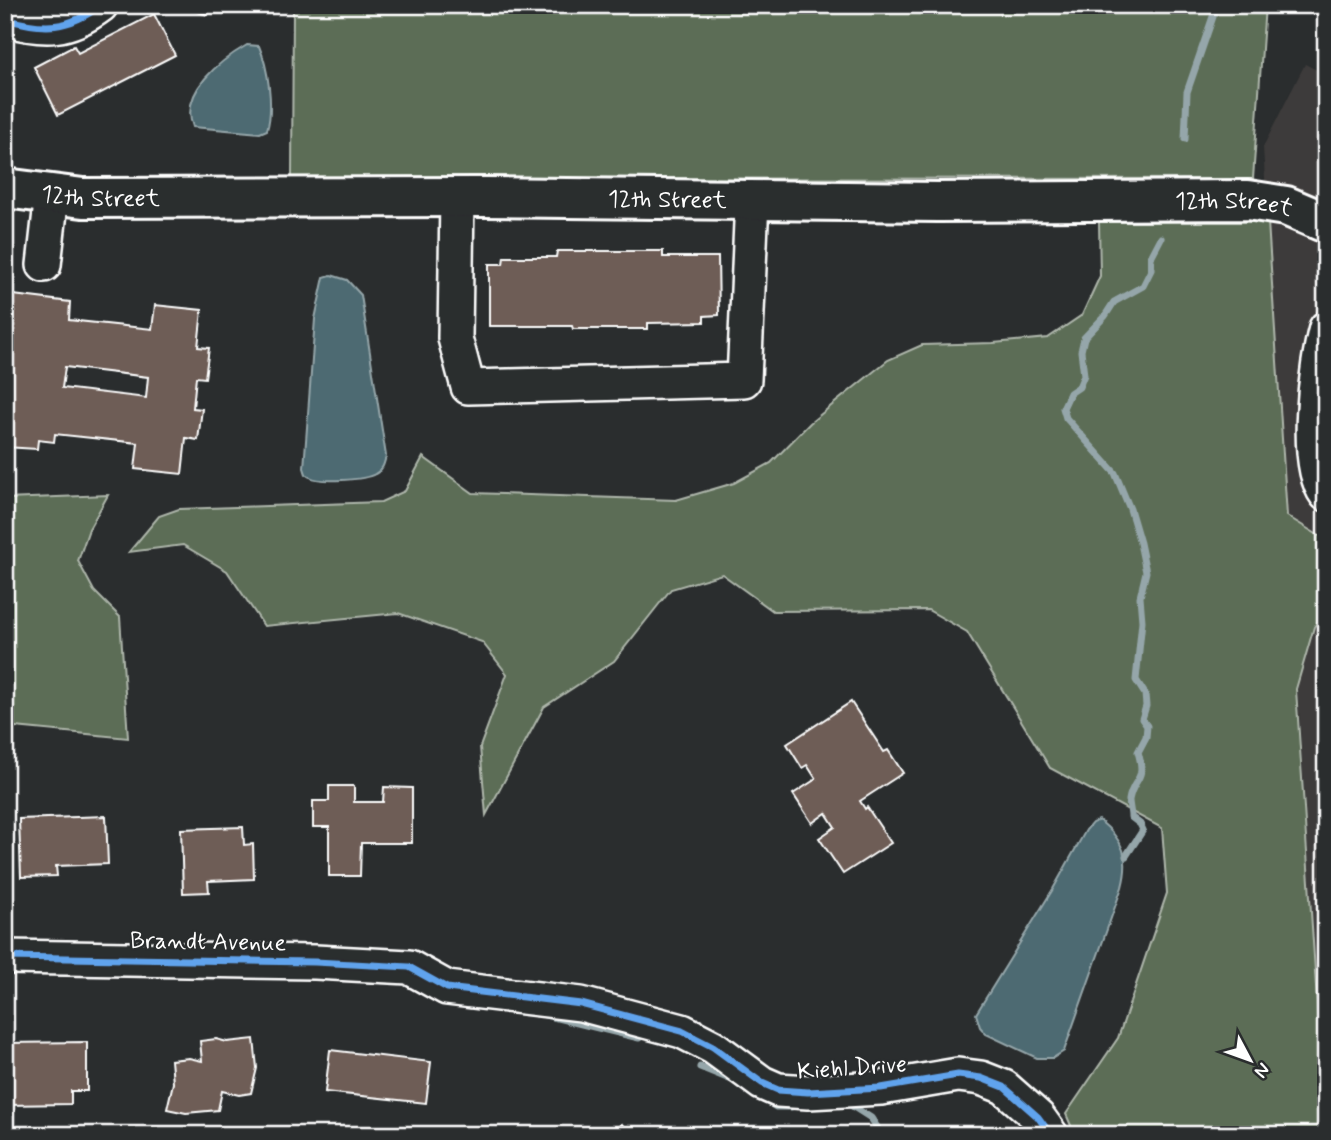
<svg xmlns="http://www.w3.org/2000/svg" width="1331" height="1140" font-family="Mynerve,sans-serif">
<rect width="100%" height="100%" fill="#2a2d2e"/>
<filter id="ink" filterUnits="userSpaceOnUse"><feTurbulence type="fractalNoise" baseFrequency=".0143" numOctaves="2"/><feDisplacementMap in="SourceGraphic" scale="14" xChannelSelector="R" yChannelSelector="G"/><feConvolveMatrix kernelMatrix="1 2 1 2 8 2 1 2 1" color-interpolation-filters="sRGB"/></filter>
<g filter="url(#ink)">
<polygon fill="#3e3b3a" points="1305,64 1326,75 1326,1106 1324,1105 1263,147"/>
<g fill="#5c6d57" stroke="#aeb6ab" stroke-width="2">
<polygon points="293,5 1265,5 1253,179 292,178"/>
<polygon points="1099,222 1268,222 1287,516 1326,540 1326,611 1314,627 1296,689 1324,1105 1326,1106 1326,1135 1075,1135 1066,1114 1118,1038 1167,893 1162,828 1050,768 967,632 928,610 773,611 722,574 671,589 614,661 544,707 486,815 480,747 507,674 482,642 398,613 264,626 227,571 183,545 129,552 159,516 179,509 381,502 405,491 423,457 473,493 676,500 734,483 771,463 810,423 888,360 922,345 993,343 1048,338 1082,315 1100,276"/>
<polygon points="108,495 89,529 78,561 94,591 120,617 128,738 5,726 5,499"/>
</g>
<g fill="#4e6b72" stroke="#95a6aa" stroke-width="2">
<path d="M247,45L259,46C268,67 274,107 267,130L260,133L193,127C179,92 221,60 247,45Z"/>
<path d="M331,275L347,280L361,295L386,456C384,464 383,470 375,474C365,480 320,483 310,477C305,475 306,473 304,468L315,319L324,277Z"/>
<path d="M1099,820C1124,840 1130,857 1122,887L1064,1051L1053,1058H1037L986,1034L980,1027L976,1014L1053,889L1086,830L1092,823Z"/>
</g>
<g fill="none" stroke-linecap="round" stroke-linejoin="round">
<g stroke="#95a6aa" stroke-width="7">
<polyline points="1185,139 1187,92 1217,5"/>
<path d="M1126,856L1143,830L1140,824L1131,817C1131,812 1129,805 1129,800C1133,777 1147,782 1138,752L1146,737L1147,726L1142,719L1146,706L1145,694L1136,680L1142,621L1140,597L1146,572L1140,543L1130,509L1115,473L1066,418L1063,408L1070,393L1079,387L1084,375L1081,351L1084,338L1105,316L1114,302L1143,286L1151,270V257L1161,238"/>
<polyline points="545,1015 639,1038"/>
<polyline points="700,1067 732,1080"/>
<polyline points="766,1101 776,1107 791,1107"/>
<polyline points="845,1104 849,1104 871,1118 882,1135"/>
</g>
</g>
<g fill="#6e5d56" stroke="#fff" stroke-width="2" fill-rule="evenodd">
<polygon points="174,5 210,5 208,15"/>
<polygon points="154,14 175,55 58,115 34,67 74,46 78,53"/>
<polygon points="557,251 663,251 663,257 718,257 719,315 704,316 704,322 648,323 648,329 573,329 572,326 489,326 489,264 503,264 504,257 556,257"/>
<path d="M5,294L70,302L69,320L152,329L155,305L202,310L198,347L209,348L205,378L196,377L193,408L202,409L198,440L186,438L182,474L135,469L138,443L55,434L54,442L38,440L37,449L5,447ZM65,367L148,377L146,398L62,388Z"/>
<polygon points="851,702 884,752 888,750 903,773 860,801 865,809 867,807 891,843 843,874 819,838 835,827 826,813 812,823 793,794 816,779 807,765 802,768 787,744"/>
<polygon points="329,786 354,786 354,802 383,802 384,787 412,788 412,843 361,843 360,876 329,876 329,827 313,827 313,801 329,801"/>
<polygon points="106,816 108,864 56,866 57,876 21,877 19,819"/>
<polygon points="243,827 244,845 253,844 254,879 208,881 209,892 183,893 181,829"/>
<polygon points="216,1039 227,1042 254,1039 257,1068 251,1093 239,1095 222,1091 218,1110 186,1113 167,1109 173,1083 171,1060 189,1058 202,1061 200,1041"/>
<polygon points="87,1042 87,1091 71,1091 71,1104 5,1105 5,1043"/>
<polygon points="330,1050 431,1062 426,1103 325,1092"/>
<polygon points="622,1124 630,1135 608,1135"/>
</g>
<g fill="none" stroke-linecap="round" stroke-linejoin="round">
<defs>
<g id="minor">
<path d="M5,19C44,30 68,30 101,5"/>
<polyline points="457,197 455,338 468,387 744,380 752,200"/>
<polyline points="44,265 52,194"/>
<path d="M1326,328C1316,365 1303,463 1326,494"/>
<polyline points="5,957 315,962 409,967 447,988 581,1004 682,1031 713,1047 762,1083 778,1090 808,1092 881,1088 958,1075 981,1078 1004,1087 1038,1117 1051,1135"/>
</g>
<g id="major">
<path id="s1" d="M5,188L83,198L484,197L938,202L1248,200L1286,206L1326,223"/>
</g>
</defs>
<use href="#minor" stroke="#fff" stroke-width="38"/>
<use href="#major" stroke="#fff" stroke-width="44"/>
<use href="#minor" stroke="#2a2d2e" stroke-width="33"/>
<use href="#major" stroke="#2a2d2e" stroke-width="38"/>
<defs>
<g id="cycleway">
<path d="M5,19C44,30 68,30 101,5"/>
<polyline points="5,957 315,962 409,967 447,988 581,1004 682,1031 713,1047 762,1083 778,1090 808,1092 881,1088 958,1075 981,1078 1004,1087 1038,1117 1051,1135"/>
</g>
</defs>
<use href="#cycleway" stroke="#2a2d2e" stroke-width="11"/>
<use href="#cycleway" stroke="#60a3ed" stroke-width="7"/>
</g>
</g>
<g text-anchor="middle" stroke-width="5" stroke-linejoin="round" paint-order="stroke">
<g font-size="24" fill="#fff" stroke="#2a2d2e">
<text dy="8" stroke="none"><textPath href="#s1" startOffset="96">12th Street</textPath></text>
<text dy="8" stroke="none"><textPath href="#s1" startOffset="663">12th Street</textPath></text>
<text dy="8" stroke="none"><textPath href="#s1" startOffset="1230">12th Street</textPath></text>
<text transform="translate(208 941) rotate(1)" y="8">Brandt Avenue</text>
<text transform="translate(852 1067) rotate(-4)" y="8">Kiehl Drive</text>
</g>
</g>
<rect width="1331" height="1140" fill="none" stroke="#2a2d2e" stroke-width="28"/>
<rect x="14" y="14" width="1303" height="1112" fill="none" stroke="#fff" stroke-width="2.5" filter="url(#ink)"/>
<g transform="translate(1250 1060) rotate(131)" stroke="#2a2d2e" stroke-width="5" paint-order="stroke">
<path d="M0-5L12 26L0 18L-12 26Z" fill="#ffffff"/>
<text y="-10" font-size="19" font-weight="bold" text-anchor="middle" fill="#ffffff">N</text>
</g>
</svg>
